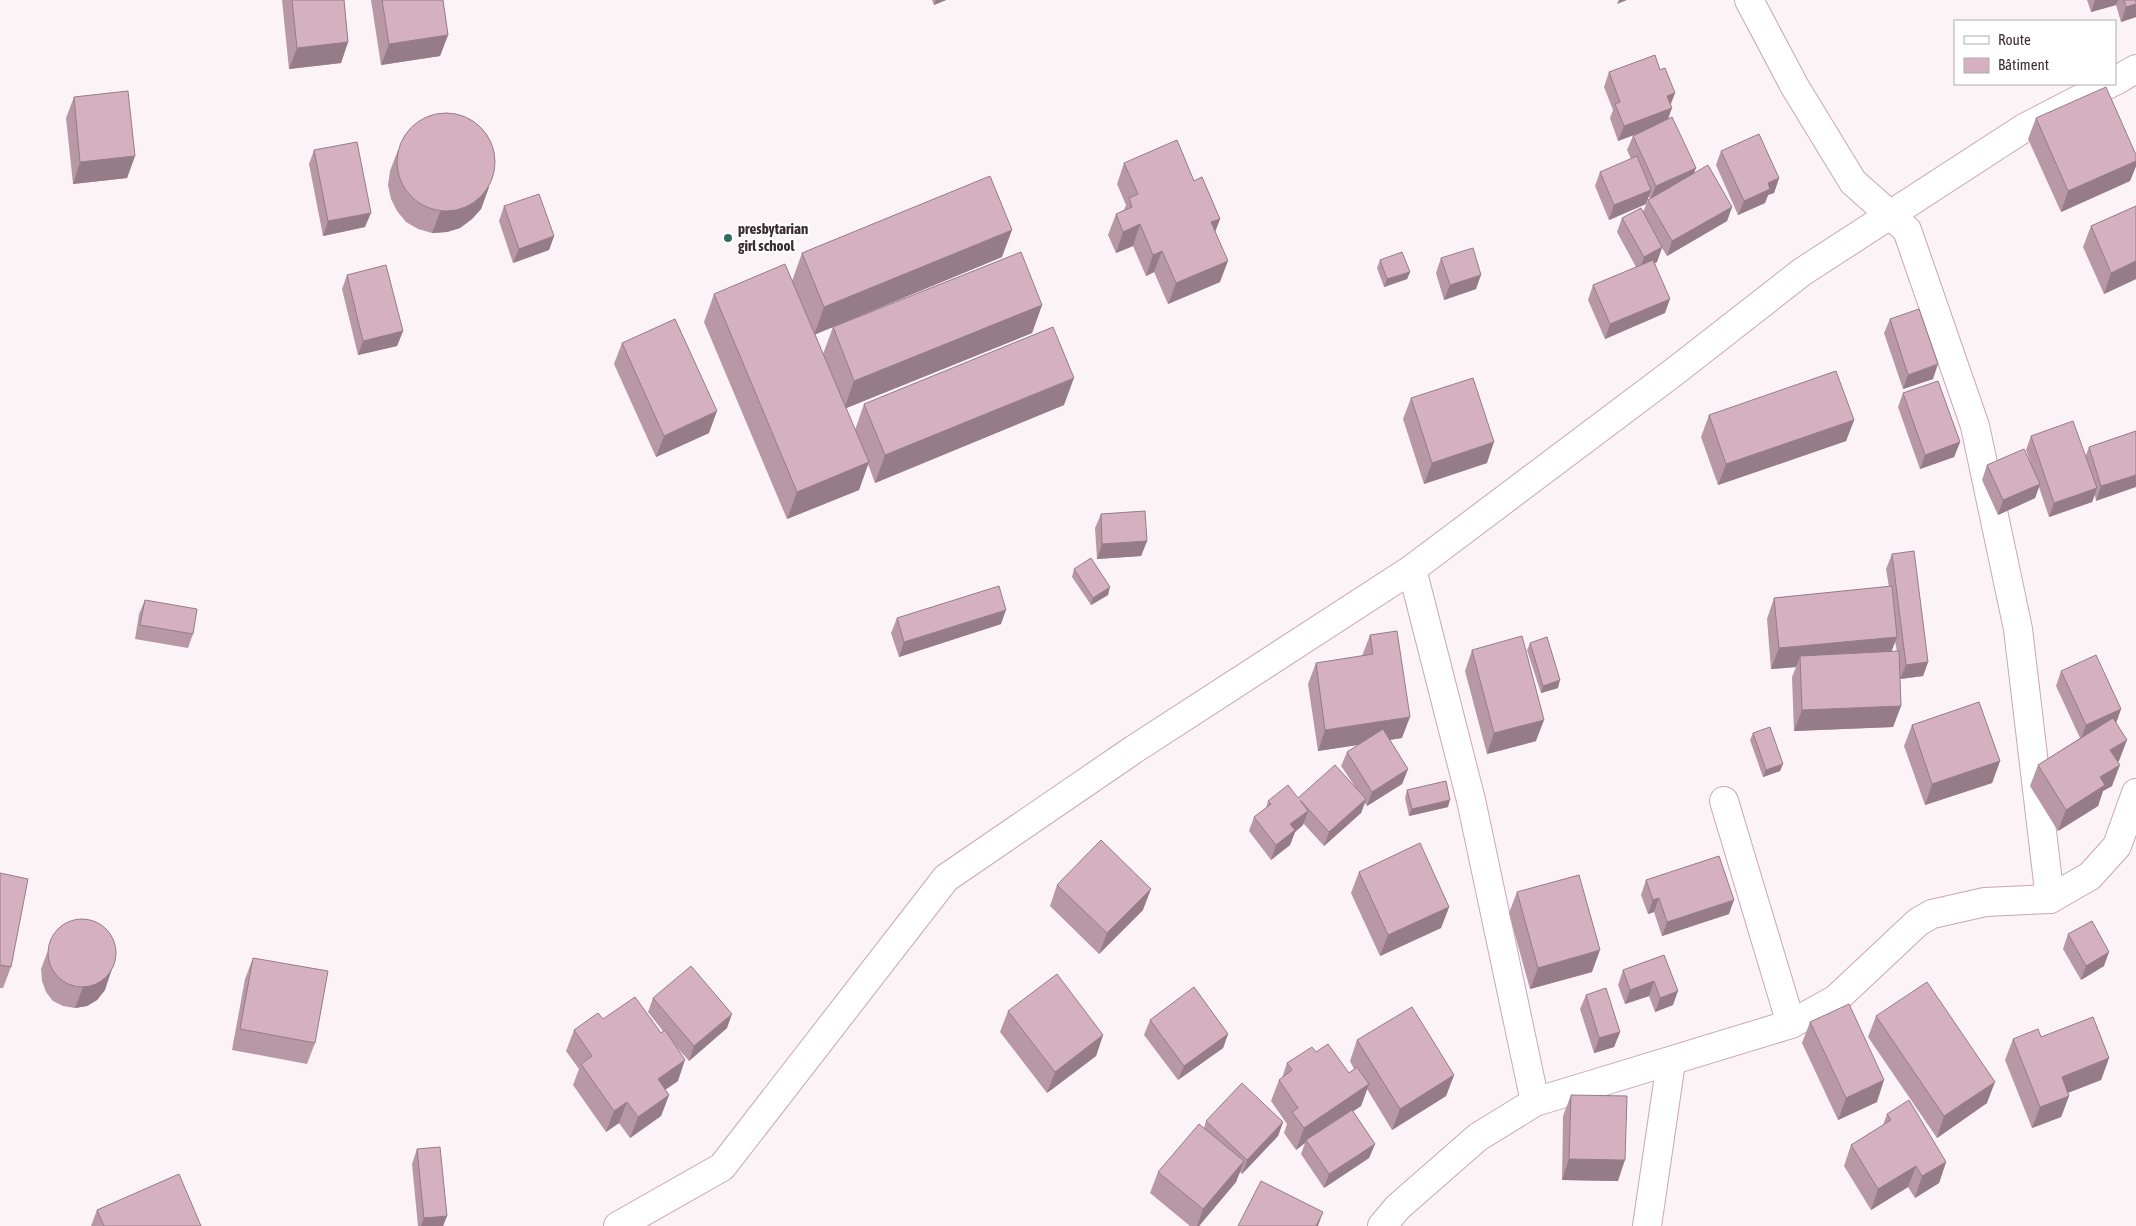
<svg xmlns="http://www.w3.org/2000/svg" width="2136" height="1226" font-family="'Asap Condensed',sans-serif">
<rect width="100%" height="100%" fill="#fbf3f6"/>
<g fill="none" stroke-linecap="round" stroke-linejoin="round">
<defs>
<g id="minor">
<polyline points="1749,0 1795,87 1853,182 1907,230 1975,426 2018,629 2050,899"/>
<polyline points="2115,81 2136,69"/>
<polyline points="1412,569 1471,800 1535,1102"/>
<polyline points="1724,801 1791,1024"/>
<polyline points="618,1226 722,1167 946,878 1133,750 1412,569 1674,372 1802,272 2024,128 2109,84"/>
<polyline points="1382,1226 1398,1207 1478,1137 1535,1102 1791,1024 1836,999 1918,922 1932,914 1985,902 2050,899 2090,876 2117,846 2136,793"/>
<polyline points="1647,1226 1671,1062"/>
</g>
</defs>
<use href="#minor" stroke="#caa6b4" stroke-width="30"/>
<use href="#minor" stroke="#fff" stroke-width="28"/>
</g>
<g fill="#b798a4" fill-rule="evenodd">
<polygon points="282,0 344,0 348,42 341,63 289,69"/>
<polygon points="371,0 443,0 448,35 440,56 381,65"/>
<polygon points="932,0 946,0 934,5"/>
<polygon points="2087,0 2136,0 2136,17 2121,22 2116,5 2091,12"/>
<polygon points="1660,70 1675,93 1671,104 1668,119 1696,168 1694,173 1732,207 1727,221 1667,256 1662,248 1657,262 1655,263 1665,313 1605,339 1588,300 1593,285 1636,267 1617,232 1622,218 1643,212 1648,200 1650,199 1649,196 1646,204 1609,220 1595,186 1600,172 1631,159 1627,150 1633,136 1637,134 1618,141 1610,118 1613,110 1604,87 1609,72"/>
<polygon points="74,97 135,156 127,178 73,184 66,118"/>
<polygon points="2036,118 2136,155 2136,166 2130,181 2061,212 2028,139"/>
<polygon points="314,150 365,227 323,236 309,164"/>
<polygon points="398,150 489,187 481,209 472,219 460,228 447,232 432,233 418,229 406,222 397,211 391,199 388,185 390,171"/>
<polygon points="1721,151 1779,178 1774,193 1768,195 1765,203 1738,215 1716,165"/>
<polygon points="1124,163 1194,181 1220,219 1215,231 1220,282 1168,304 1154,272 1146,276 1133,246 1116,253 1108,235 1116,214 1124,210 1126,205 1117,184"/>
<polygon points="504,206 554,236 549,250 513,263 499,221"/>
<polygon points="2136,206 2136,279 2104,294 2083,247 2091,226"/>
<polygon points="802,253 1002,257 815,334 823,354 833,327 1042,305 1032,333 846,408 855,430 864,404 1064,405 875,483 868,464 859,490 787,519 704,322 714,294 792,281"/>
<polygon points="1441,258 1476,289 1444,300 1436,273"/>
<polygon points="1380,260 1410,272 1407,279 1384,287 1377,268"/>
<polygon points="347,275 403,331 397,346 358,355 342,289"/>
<polygon points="1890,319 1933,379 1903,389 1884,333"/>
<polygon points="622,343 709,433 656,457 614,364"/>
<polygon points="1903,393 1960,442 1954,457 1920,469 1898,407"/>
<polygon points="1411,398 1487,463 1424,484 1403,419"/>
<polygon points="1709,415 1854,420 1846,441 1718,485 1701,437"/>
<polygon points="2136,431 2096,501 2095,495 2092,502 2049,517 2039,487 2035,498 1998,515 1982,480 1987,465 2030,461 2026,450 2031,436 2086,455 2089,447"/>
<polygon points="1101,514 1147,541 1141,556 1097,559 1095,528"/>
<path d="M1892,554L1928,662L1923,676L1900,679L1899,671L1901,706L1893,727L1794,731L1792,677L1796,667L1771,669L1767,619L1774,598L1889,587L1886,569ZM1895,641L1897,652H1891Z"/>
<polygon points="1074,569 1108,595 1091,605 1072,577"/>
<polygon points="145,600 193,634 188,648 135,639 139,614"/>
<polygon points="897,618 1001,624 899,657 891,633"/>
<polygon points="1370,635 1402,738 1389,740 1408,769 1402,784 1367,806 1365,803 1361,813 1324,846 1303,823 1303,825 1295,832 1290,845 1271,860 1249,831 1254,817 1266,808 1268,801 1298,798 1354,785 1341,766 1347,752 1358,745 1318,751 1308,684 1316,663 1362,656"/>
<polygon points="1530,643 1558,688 1541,693 1527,650"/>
<polygon points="1472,650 1536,741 1487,754 1465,671"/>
<polygon points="2061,671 2121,709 2116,723 2119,761 2118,761 2112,786 2103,791 2098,806 2058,831 2030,786 2038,765 2080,738 2056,686"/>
<polygon points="1912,725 2000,761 1992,783 1925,805 1904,746"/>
<polygon points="1753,733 1780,771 1763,777 1750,740"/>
<polygon points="1407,790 1448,807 1409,816 1405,798"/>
<polygon points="1359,872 1449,907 1441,928 1380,956 1351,893"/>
<polygon points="0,873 11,967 3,988 0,988"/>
<polygon points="1646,880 1729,914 1662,936 1654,912 1648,914 1641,895"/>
<polygon points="1057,885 1143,910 1099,954 1050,906"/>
<polygon points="1517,892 1592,972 1530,989 1509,913"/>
<polygon points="2068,934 2104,966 2081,980 2063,949"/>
<polygon points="53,937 105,990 97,1000 87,1006 75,1008 63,1006 53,1001 46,992 42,981 41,969"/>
<polygon points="1664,955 1673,1005 1655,1012 1649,996 1625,1004 1618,985 1623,970"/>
<polygon points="253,958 315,1043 307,1064 232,1050 245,979"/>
<polygon points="1586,995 1620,1032 1614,1047 1594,1053 1580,1009"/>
<polygon points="653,998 727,1028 689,1061 674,1044 678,1081 665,1090 669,1095 661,1116 630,1138 619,1123 606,1132 573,1085 579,1069 566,1051 574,1030 603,1019 661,1033 663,1031 648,1012"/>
<polygon points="1008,1011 1103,1035 1096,1056 1047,1093 1000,1032"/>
<polygon points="1876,1016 1987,1103 1937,1138 1868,1037"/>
<polygon points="1150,1020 1228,1034 1223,1048 1178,1080 1144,1035"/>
<polygon points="1810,1022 1877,1102 1838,1120 1802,1043"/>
<polygon points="2041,1037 2109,1058 2101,1080 2068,1093 2069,1096 2061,1117 2032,1128 2005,1060 2013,1039"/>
<polygon points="1357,1040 1454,1075 1446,1096 1392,1130 1367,1089 1361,1106 1353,1111 1375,1144 1369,1158 1324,1188 1301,1154 1305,1143 1296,1150 1284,1133 1287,1124 1271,1101 1279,1080 1282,1078 1287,1063 1349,1073 1354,1069 1350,1061"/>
<polygon points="1571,1095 1618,1181 1562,1180 1563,1116"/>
<polygon points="1887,1114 1946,1162 1939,1183 1915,1198 1908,1187 1871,1210 1844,1166 1851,1145 1883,1125"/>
<polygon points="1206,1121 1283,1122 1278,1136 1242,1174 1240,1172 1236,1182 1199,1226 1190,1226 1150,1193 1158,1172 1204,1128"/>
<polygon points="417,1149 447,1216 443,1226 418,1226 412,1164"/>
<polygon points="97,1210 201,1226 91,1226"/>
</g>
<g fill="#957c86">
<polygon points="936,0 946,0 934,5"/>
<polygon points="1619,0 1627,0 1617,4"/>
<polygon points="2095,0 2118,0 2116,5 2091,12"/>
<polygon points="2136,4 2136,17 2121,22 2126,7"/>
<polygon points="448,35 440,56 381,65 389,44"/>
<polygon points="348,42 341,63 289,69 297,48"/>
<polygon points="1675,93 1669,107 1667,96"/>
<polygon points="1672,108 1667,122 1618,141 1624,126"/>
<polygon points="135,156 127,178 73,184 80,162"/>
<polygon points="2136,161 2136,166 2130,181 2061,212 2068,191"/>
<polygon points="1696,168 1690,182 1650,200 1656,186"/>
<polygon points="1779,178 1774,193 1768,195 1765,203 1738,215 1744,201 1768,183"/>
<polygon points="489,187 481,209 472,219 460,228 447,232 432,233 440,212"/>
<polygon points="1651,190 1646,204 1609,220 1614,205"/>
<polygon points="1732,207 1727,221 1667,256 1672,241"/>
<polygon points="371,213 365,227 323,236 328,221"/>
<polygon points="1220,219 1212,240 1211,222"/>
<polygon points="1140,224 1133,246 1116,253 1123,232"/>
<polygon points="1012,230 1002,257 814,335 824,307"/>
<polygon points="554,236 549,250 513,263 519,249"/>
<polygon points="1662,247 1657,262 1639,272 1644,257"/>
<polygon points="1162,251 1154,272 1146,276 1153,255"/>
<polygon points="1228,261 1220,282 1168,304 1176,283"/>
<polygon points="2136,261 2136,279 2104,294 2111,273"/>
<polygon points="1410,272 1407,279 1384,287 1387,279"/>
<polygon points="1481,275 1476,289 1444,300 1450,285"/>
<polygon points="1670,299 1665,313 1605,339 1610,324"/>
<polygon points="1042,305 1032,333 844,409 854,381"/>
<polygon points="403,331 397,346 358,355 363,341"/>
<polygon points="1938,364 1933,379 1903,389 1908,375"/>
<polygon points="1074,378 1064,405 875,483 885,455"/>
<polygon points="717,411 709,433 656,457 664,436"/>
<polygon points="1854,420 1846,441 1718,485 1726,464"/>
<polygon points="1494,442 1487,463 1424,484 1432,463"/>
<polygon points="1960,442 1954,457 1920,469 1925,455"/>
<polygon points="869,462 859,490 787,519 797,492"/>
<polygon points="2136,475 2136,487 2096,501 2101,486"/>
<polygon points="2040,484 2035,498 1998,515 2003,500"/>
<polygon points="2097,488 2092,502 2049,517 2054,503"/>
<polygon points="1147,541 1141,556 1097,559 1102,544"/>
<polygon points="1110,587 1108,595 1091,605 1093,598"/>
<polygon points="1006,610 1001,624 899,657 904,642"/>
<polygon points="1897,637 1889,658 1800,656 1796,667 1771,669 1779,648"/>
<polygon points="1928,662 1923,676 1900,679 1906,665"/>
<polygon points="1560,680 1558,688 1541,693 1543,686"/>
<polygon points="1901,706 1893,727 1794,731 1802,710"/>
<polygon points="2121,709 2116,723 2081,739 2086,725"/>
<polygon points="1410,717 1402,738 1318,751 1325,730"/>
<polygon points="1544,720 1536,741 1487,754 1494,733"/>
<polygon points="2127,740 2119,761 2103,771 2110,750"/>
<polygon points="2000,761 1992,783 1925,805 1932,784"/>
<polygon points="1783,764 1780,771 1763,777 1766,770"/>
<polygon points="2120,765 2112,786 2103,791 2098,806 2058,831 2066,810 2100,777"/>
<polygon points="1408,769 1402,784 1367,806 1372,792"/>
<polygon points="1366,799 1361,813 1324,846 1329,832"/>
<polygon points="1450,800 1448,807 1409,816 1412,809"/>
<polygon points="1308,811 1303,825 1295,832 1290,845 1271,860 1276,845 1290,824"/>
<polygon points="1151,889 1143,910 1099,954 1107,933"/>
<polygon points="1659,898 1654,912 1648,914 1653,900"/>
<polygon points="1734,900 1729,914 1662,936 1667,922"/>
<polygon points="1449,907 1441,928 1380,956 1388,935"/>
<polygon points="1600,950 1592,972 1530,989 1538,968"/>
<polygon points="2109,952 2104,966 2081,980 2086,966"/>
<polygon points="112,969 105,990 97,1000 87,1006 75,1008 83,987"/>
<polygon points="1654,981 1649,996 1625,1004 1630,990"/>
<polygon points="1678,991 1673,1005 1655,1012 1660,998"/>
<polygon points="732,1014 727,1028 689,1061 694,1046"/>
<polygon points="1620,1032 1614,1047 1594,1053 1599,1038"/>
<polygon points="1228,1034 1223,1048 1178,1080 1184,1066"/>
<polygon points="1103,1035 1096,1056 1047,1093 1055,1072"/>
<polygon points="2109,1058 2101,1080 2054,1098 2062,1077"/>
<polygon points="685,1060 678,1081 650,1100 658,1079"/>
<polygon points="1454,1075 1446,1096 1392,1130 1400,1109"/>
<polygon points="1884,1080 1877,1102 1838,1120 1846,1098"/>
<polygon points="1995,1082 1987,1103 1937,1138 1944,1116"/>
<polygon points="1369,1084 1361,1106 1308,1142 1306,1140 1305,1143 1296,1150 1304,1128"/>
<polygon points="669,1095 661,1116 630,1138 638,1117"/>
<polygon points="2069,1096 2061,1117 2032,1128 2040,1107"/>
<polygon points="627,1102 619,1123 606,1132 614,1111"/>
<polygon points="1283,1122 1278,1136 1242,1174 1247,1160"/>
<polygon points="1375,1144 1369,1158 1324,1188 1329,1174"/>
<polygon points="1569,1159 1625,1160 1618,1181 1562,1180"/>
<polygon points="1244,1161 1236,1182 1199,1226 1197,1226 1203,1209"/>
<polygon points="1946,1162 1939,1183 1915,1198 1922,1176"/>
<polygon points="1916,1166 1908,1187 1871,1210 1878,1189"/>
<polygon points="1323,1212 1318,1226 1316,1226"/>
<polygon points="447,1216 443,1226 421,1226 424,1218"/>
</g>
<g fill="#d5b1bf" stroke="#957c86">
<polygon points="292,0 344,0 348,42 297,48"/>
<polygon points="382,0 443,0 448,35 389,44"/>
<polygon points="2124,0 2136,0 2136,4 2126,7"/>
<polygon points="1655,55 1660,70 1665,68 1675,93 1667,96 1672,108 1624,126 1615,104 1620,102 1609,72"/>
<polygon points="2106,87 2136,155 2136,161 2068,191 2036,118"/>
<polygon points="128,91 135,156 80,162 74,97"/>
<circle cx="446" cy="162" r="49"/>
<polygon points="1672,117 1696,168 1656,186 1633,136"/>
<polygon points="1759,134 1779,178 1768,183 1770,189 1744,201 1721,151"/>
<polygon points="1177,140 1194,181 1202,177 1220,219 1211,222 1228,261 1176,283 1162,251 1153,255 1140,224 1123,232 1116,214 1132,207 1129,198 1138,194 1124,163"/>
<polygon points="357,142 371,213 328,221 314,150"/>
<polygon points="1637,156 1651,190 1614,205 1600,172"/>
<polygon points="1708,165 1732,207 1672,241 1648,200"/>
<polygon points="990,176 1012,230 824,307 802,253"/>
<polygon points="539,194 554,236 519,249 504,206"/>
<polygon points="2136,206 2136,261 2111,273 2091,226"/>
<polygon points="1641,208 1662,247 1644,257 1622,218"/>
<polygon points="1473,248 1481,275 1450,285 1441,258"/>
<polygon points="1021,252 1042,305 854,381 833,327"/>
<polygon points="1402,252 1410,272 1387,279 1380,260"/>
<polygon points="1653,260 1670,299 1610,324 1593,285"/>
<polygon points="785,264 869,462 797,492 714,294"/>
<polygon points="386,265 403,331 363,341 347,275"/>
<polygon points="1919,309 1938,364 1908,375 1890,319"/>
<polygon points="675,319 717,411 664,436 622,343"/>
<polygon points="1053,327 1074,378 885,455 864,404"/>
<polygon points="1836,371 1854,420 1726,464 1709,415"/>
<polygon points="1473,378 1494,442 1432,463 1411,398"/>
<polygon points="1938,381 1960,442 1925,455 1903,393"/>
<polygon points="2073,421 2097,488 2054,503 2031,436"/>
<polygon points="2136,431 2136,475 2101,486 2089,447"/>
<polygon points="2024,449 2040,484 2003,500 1987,465"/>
<polygon points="1145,511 1147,541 1102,544 1101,514"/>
<polygon points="1914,551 1928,662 1906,665 1892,554"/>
<polygon points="1091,558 1110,587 1093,598 1074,569"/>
<polygon points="999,586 1006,610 904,642 897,618"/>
<polygon points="1892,586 1897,637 1779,648 1774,598"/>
<polygon points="145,600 197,609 193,634 140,625"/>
<polygon points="1397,631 1410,717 1325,730 1316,663 1373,654 1370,635"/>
<polygon points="1522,636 1544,720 1494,733 1472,650"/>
<polygon points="1547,637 1560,680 1543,686 1530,643"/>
<polygon points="1899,651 1901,706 1802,710 1800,656"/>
<polygon points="2096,655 2121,709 2086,725 2061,671"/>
<polygon points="1979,702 2000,761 1932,784 1912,725"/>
<polygon points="2113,718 2127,740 2110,750 2120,765 2100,777 2105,785 2066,810 2038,765"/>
<polygon points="1770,727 1783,764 1766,770 1753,733"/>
<polygon points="1383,729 1408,769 1372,792 1347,752"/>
<polygon points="1335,765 1366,799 1329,832 1300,800 1308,811 1290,824 1295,830 1276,845 1254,817 1271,804 1268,801 1288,785 1298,798"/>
<polygon points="1446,781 1450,800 1412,809 1407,790"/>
<polygon points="1101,840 1151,889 1107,933 1057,885"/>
<polygon points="1420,843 1449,907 1388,935 1359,872"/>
<polygon points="1719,856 1734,900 1667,922 1659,898 1653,900 1646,880"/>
<polygon points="0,873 28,879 11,967 0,965"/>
<polygon points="1579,875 1600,950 1538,968 1517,892"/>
<circle cx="82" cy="953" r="34"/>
<polygon points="2092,921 2109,952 2086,966 2068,934"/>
<polygon points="1664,955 1678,991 1660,998 1654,981 1630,990 1623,970"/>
<polygon points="253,958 328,971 315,1043 240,1029"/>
<polygon points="691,966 732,1014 694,1046 653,998"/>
<polygon points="1057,974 1103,1035 1055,1072 1008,1011"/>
<polygon points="1927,982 1995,1082 1944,1116 1876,1016"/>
<polygon points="1194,987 1228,1034 1184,1066 1150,1020"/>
<polygon points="1606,988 1620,1032 1599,1038 1586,995"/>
<polygon points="635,997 661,1033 665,1030 685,1060 658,1079 669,1095 638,1117 627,1102 614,1111 581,1064 592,1056 574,1030 598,1013 603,1019"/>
<polygon points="1849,1004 1884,1080 1846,1098 1810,1022"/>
<polygon points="1412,1007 1454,1075 1400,1109 1357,1040"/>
<polygon points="2093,1017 2109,1058 2062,1077 2069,1096 2040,1107 2013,1039 2038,1029 2041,1037"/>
<polygon points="1328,1044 1349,1073 1357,1067 1369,1084 1304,1128 1292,1112 1298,1108 1279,1080 1292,1070 1287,1063 1312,1047 1316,1052"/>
<polygon points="1242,1083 1283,1122 1247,1160 1206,1121"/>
<polygon points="1571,1095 1627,1096 1625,1160 1569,1159"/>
<polygon points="1909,1100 1946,1162 1922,1176 1916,1166 1878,1189 1851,1145 1891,1120 1887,1114"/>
<polygon points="1352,1110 1375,1144 1329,1174 1306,1140"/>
<polygon points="1199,1124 1244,1161 1203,1209 1158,1172"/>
<polygon points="440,1147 447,1216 424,1218 417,1149"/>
<polygon points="179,1174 201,1226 104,1226 97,1210"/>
<polygon points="1261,1181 1323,1212 1316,1226 1238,1226"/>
</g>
<circle fill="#2f6f5d" stroke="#fff" stroke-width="2" cx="728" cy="238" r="5"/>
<g text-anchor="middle" stroke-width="4" stroke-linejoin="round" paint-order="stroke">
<g font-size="15" font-weight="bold" fill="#3b2d32" stroke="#fff" text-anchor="start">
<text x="738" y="234">presbytarian<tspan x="738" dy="17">girl school</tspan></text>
</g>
</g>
<rect x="1954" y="20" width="162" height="65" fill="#ffffff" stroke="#b1abad"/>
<rect x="1964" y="36" width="25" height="8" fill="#ffffff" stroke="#b1abad"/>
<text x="1998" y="45" font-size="15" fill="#3b2d32">Route</text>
<rect x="1964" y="58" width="25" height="15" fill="#d5b1bf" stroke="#b1abad"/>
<text x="1998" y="70" font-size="15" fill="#3b2d32">Bâtiment</text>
</svg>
